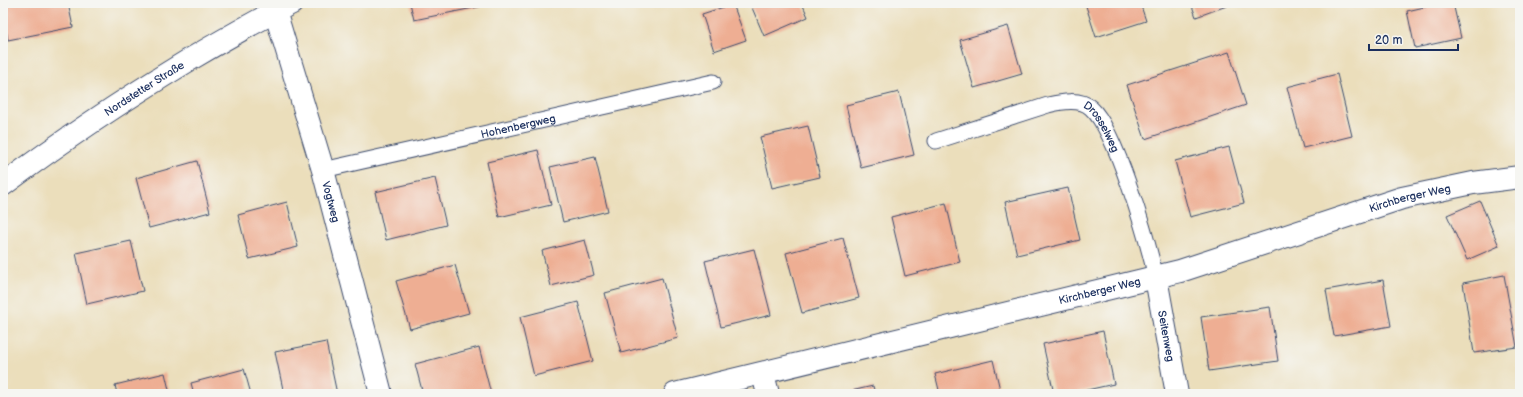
<svg xmlns="http://www.w3.org/2000/svg" width="1523" height="397" font-family="'Balsamiq Sans',sans-serif">
<rect width="100%" height="100%" fill="#f6f6f2"/>
<filter id="ink" filterUnits="userSpaceOnUse"><feTurbulence type="fractalNoise" baseFrequency=".025" numOctaves="2"/><feDisplacementMap in="SourceGraphic" scale="8" xChannelSelector="R" yChannelSelector="G"/><feConvolveMatrix kernelMatrix="1 2 1 2 8 2 1 2 1" color-interpolation-filters="sRGB"/></filter>
<filter id="wash" filterUnits="userSpaceOnUse"><feTurbulence type="fractalNoise" baseFrequency=".012" numOctaves="4" result="noise"/><feDisplacementMap in="SourceGraphic" scale="16" xChannelSelector="R" yChannelSelector="G"/><feGaussianBlur stdDeviation="0.9" result="paint"/><feColorMatrix in="noise" values="0 0 0 0 0 0 0 0 0 0 0 0 0 0 0 0 0 1.4 0 .05"/><feComposite in="paint" operator="in"/></filter>
<g filter="url(#wash)">
<rect width="100%" height="100%" fill="#ebdebb"/>
<g id="blocks">
<g fill="#eeae93">
<polygon points="3,3 68,3 73,27 8,40 3,13"/>
<polygon points="410,3 493,3 493,4 414,20"/>
<polygon points="750,3 802,3 808,17 764,36"/>
<polygon points="1085,3 1140,3 1146,21 1096,37"/>
<polygon points="1191,3 1235,3 1196,17"/>
<polygon points="1442,3 1453,3 1461,38 1415,48 1407,11"/>
<polygon points="733,4 746,40 714,51 702,14"/>
<polygon points="1008,26 1022,74 974,88 960,40"/>
<polygon points="1229,52 1246,105 1145,139 1127,85"/>
<polygon points="1337,74 1352,136 1303,148 1287,87"/>
<polygon points="899,92 914,155 861,168 846,105"/>
<polygon points="808,126 820,177 772,188 760,137"/>
<polygon points="1229,147 1244,203 1190,217 1175,161"/>
<polygon points="538,150 551,205 499,217 487,162"/>
<polygon points="595,157 608,211 563,222 550,167"/>
<polygon points="197,161 210,212 149,228 136,178"/>
<polygon points="435,178 446,225 386,240 375,192"/>
<polygon points="1068,188 1080,240 1017,255 1005,202"/>
<polygon points="1480,201 1499,246 1467,260 1447,215"/>
<polygon points="287,202 298,247 249,259 238,215"/>
<polygon points="946,203 960,262 905,276 891,217"/>
<polygon points="843,238 859,298 802,313 786,253"/>
<polygon points="585,240 594,275 551,286 542,251"/>
<polygon points="131,241 143,291 87,304 76,253"/>
<polygon points="754,249 771,315 721,327 705,261"/>
<polygon points="455,265 469,313 410,329 396,281"/>
<polygon points="1504,275 1517,347 1474,353 1463,283"/>
<polygon points="662,278 678,338 621,353 605,293"/>
<polygon points="1383,280 1391,326 1334,336 1326,290"/>
<polygon points="578,302 593,361 534,376 520,317"/>
<polygon points="1270,307 1278,361 1209,371 1201,317"/>
<polygon points="1103,331 1114,384 1069,394 1054,394 1043,344"/>
<polygon points="326,342 337,394 284,394 275,352"/>
<polygon points="479,347 491,394 423,394 415,364"/>
<polygon points="993,360 1001,394 940,394 935,374"/>
<polygon points="244,369 251,394 194,394 191,383"/>
<polygon points="165,373 170,394 117,394 115,385"/>
<polygon points="873,386 875,394 842,394 842,393"/>
</g>
</g>
</g>
<g filter="url(#ink)">
<use href="#blocks" fill-opacity="0" stroke="#3a496c" stroke-width="1"/>
<g fill="none" stroke-linecap="round" stroke-linejoin="round">
<defs>
<g id="service">
<path id="s1" d="M936,141L1048,105C1061,102 1080,98 1091,108C1116,130 1148,242 1156,278"/>
<path id="s2" d="M323,170L713,82"/>
</g>
<g id="minor">
<path id="s3" d="M275,11L323,170L381,394"/>
<path id="s4" d="M1156,278L1177,394"/>
<polyline points="763,374 768,394"/>
<path id="s5" d="M675,394L1180,271L1402,198L1473,183L1520,177"/>
</g>
<g id="tertiary">
<path id="s6" d="M3,185C63,140 125,99 189,60C223,40 257,20 292,3"/>
</g>
</defs>
<use href="#service" stroke="#3a496c" stroke-width="17"/>
<use href="#minor" stroke="#3a496c" stroke-width="24"/>
<use href="#tertiary" stroke="#3a496c" stroke-width="24"/>
<use href="#service" stroke="#fff" stroke-width="15"/>
<use href="#minor" stroke="#fff" stroke-width="22"/>
<use href="#tertiary" stroke="#fff" stroke-width="22"/>
</g>
</g>
<g text-anchor="middle" stroke-width="4" stroke-linejoin="round" paint-order="stroke">
<g font-size="11" fill="#1b2f5e" stroke="#f6f6f2">
<text dy="4" stroke="none"><textPath href="#s6" startOffset="171">Nordstetter Straße</textPath></text>
<text dy="4" stroke="none"><textPath href="#s2" startOffset="200">Hohenbergweg</textPath></text>
<text dy="4" stroke="none"><textPath href="#s1" startOffset="184">Drosselweg</textPath></text>
<text dy="4" stroke="none"><textPath href="#s5" startOffset="761">Kirchberger Weg</textPath></text>
<text dy="4" stroke="none"><textPath href="#s3" startOffset="199">Vogtweg</textPath></text>
<text dy="4" stroke="none"><textPath href="#s5" startOffset="437">Kirchberger Weg</textPath></text>
<text dy="4" stroke="none"><textPath href="#s4" startOffset="59">Seitenweg</textPath></text>
</g>
</g>
<rect width="1523" height="397" fill="none" stroke="#f6f6f2" stroke-width="16"/>
<path d="M1369 44v6h89v-6" fill="none" stroke="#1b2f5e" stroke-width="2"/>
<text x="1375" y="44" font-size="12" fill="#1b2f5e" stroke="#f6f6f2" stroke-width="3" paint-order="stroke">20 m</text>
</svg>
